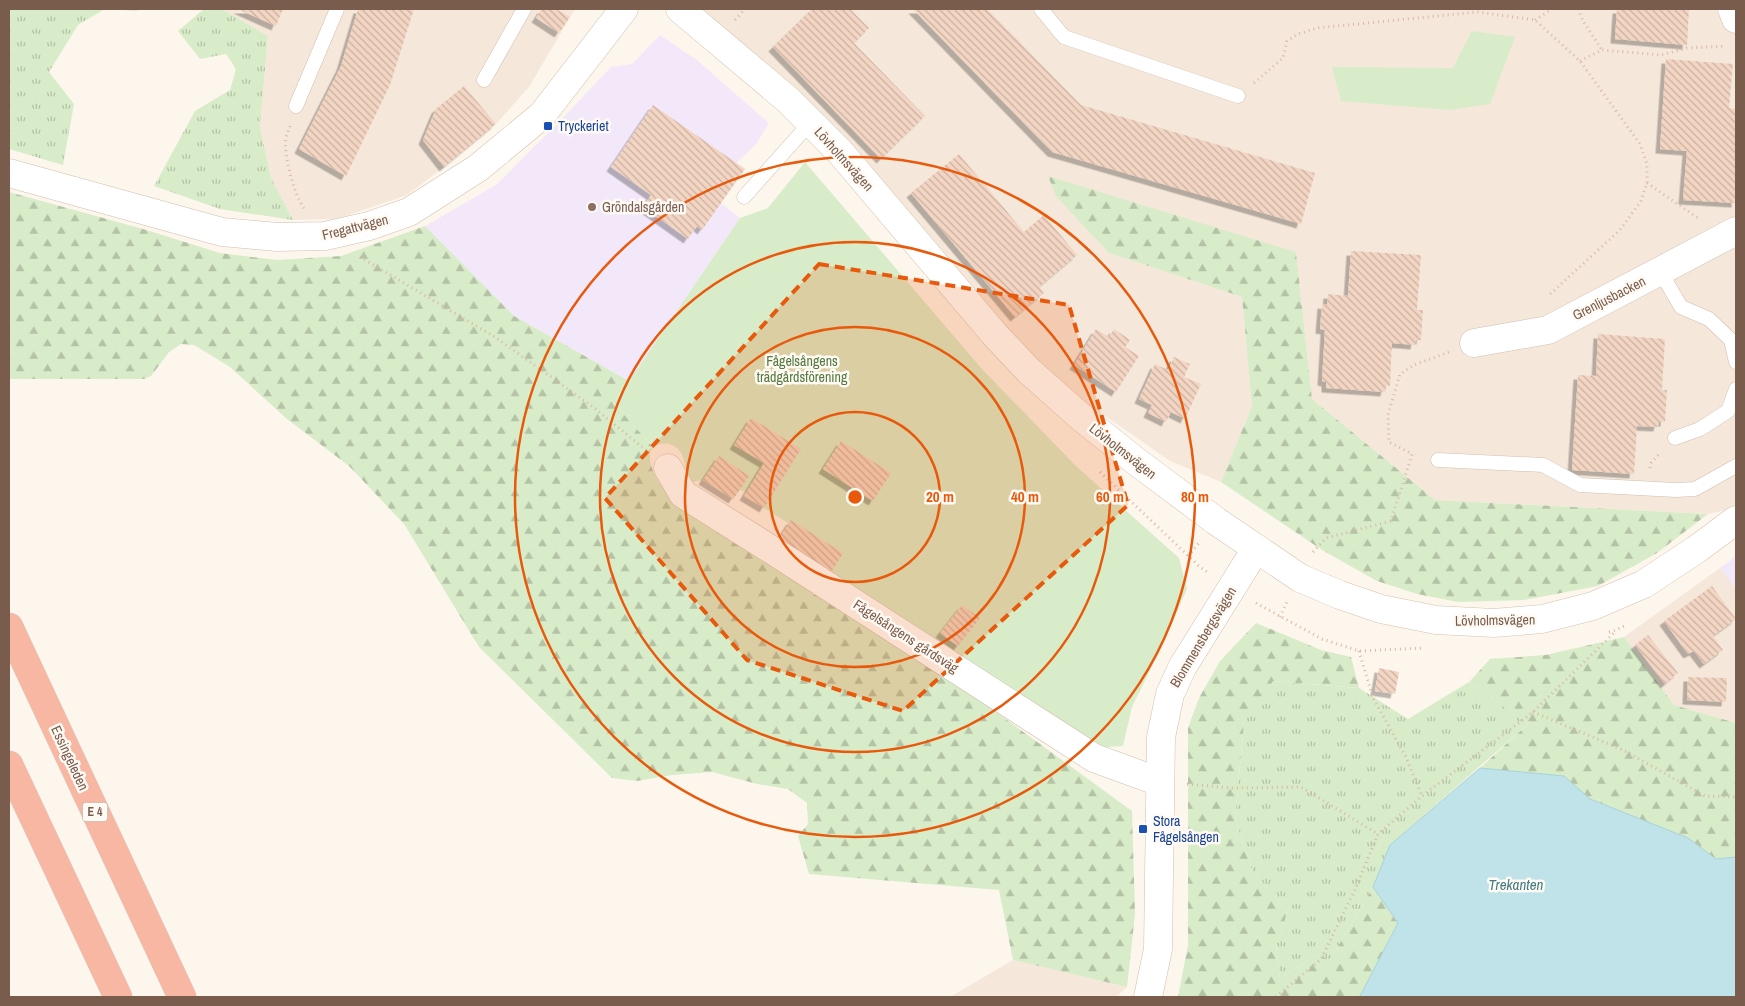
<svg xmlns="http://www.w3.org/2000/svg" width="1745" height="1006" font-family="'Archivo Narrow',sans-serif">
<defs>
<pattern id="grass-tufts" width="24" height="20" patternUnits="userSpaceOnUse" patternTransform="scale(1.25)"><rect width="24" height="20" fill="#d8ecc9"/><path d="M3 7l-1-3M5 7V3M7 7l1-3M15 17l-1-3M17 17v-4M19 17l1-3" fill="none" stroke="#b4c2a5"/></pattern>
<pattern id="forest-firs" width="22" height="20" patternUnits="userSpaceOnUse" patternTransform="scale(1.25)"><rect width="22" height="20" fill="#d8ecc9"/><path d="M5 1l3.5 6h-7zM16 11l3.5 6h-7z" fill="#b4c2a5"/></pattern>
<pattern id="building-back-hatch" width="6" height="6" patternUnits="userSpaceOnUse" patternTransform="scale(1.25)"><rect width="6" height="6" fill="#f3d5c3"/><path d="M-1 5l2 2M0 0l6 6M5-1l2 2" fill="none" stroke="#cab0a1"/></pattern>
<filter id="shadow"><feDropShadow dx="-4.5" dy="4.5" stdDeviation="0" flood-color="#0004"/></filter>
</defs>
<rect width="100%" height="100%" fill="#fdf6ec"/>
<g fill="#f5e8da">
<polygon points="222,9 575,9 529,87 496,124 444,167 407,195 337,219 293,220 271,178 260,127 268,36"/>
<polygon points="703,9 1736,9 1736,506 1731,509 1708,514 1435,500 1312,399 1296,252 1109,253 1242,297 1252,406 1221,482 1170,461 1088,404 1038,364 874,175"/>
<polygon points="1720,568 1736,589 1736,723 1674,705 1624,637"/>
<polygon points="1013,960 1127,987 1116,997 950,997"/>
</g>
<g fill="#f3e8fa">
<polygon points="660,35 698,61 769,123 757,143 736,163 745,169 721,203 740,218 629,381 514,316 425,226 496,185 558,123 611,67 632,64"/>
<polygon points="1736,556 1736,589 1720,568"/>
</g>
<g fill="url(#grass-tufts)">
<polygon points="9,9 138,9 137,11 105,9 78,25 49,72 74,104 63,165 9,149"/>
<polygon points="204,9 222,9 268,36 260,127 271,178 293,220 220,209 154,186 195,111 230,90 236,69 226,54 200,59 178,31"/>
<polygon points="1272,681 1359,688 1408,719 1469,682 1528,724 1390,845 1373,887 1330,960 1317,954 1280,979 1276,946 1287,912 1252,870 1235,819 1244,722"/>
</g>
<g fill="url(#forest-firs)">
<polygon points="1048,176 1296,252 1312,399 1435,500 1708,514 1657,553 1598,586 1524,600 1458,602 1417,594 1377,581 1322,550 1221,482 1252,406 1242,297 1109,253 1056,196"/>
<path d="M9,192L143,229L220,253L277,260L341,256L425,226L514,316L629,381L613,402L653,447C643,462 659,482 668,495L908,648L1132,811L1135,914L1127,987L1013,960L999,890L809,874L798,836L808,824L807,803L788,789L757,784L712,772L672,775L637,781L612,778L479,647L404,524L349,466L287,419L230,367L194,345L181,344L169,352L151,376L144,379H9Z"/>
<polygon points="1256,623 1321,650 1351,657 1359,688 1273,681 1244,722 1235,819 1252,870 1287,912 1276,946 1280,979 1317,954 1330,960 1373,887 1398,923 1360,996 1357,997 1178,997 1188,945 1188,728 1199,698 1220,661"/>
<polygon points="1624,637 1674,705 1736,723 1736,857 1716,859 1688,838 1590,799 1564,776 1480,768 1528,724 1469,682 1490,659 1546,655"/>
</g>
<g fill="#d8ecc9">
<polygon points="1472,31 1515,37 1490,104 1450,110 1341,101 1332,67 1453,68"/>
<path d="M805,162L982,369L1076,466L1179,558L1187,589L1161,648L1132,707L1123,746L1095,748L776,543L788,523L744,496L746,492L740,490L733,499L703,480L693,482C681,472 689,452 672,445C665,442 659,444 653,447L613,402L629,381L740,218L768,208Z"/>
</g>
<polygon fill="#bfe3e8" stroke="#a5d3da" points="1480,768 1564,776 1590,799 1688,838 1716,859 1736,857 1736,997 1357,997 1360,996 1398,923 1373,887 1390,845"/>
<g fill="url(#building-back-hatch)" filter="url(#shadow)">
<polygon points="238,9 283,9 276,26"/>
<polygon points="358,9 414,9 390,85 346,176 299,149 341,66"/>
<polygon points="542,9 556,9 570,17 559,33 536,18"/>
<polygon points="812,9 850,9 869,28 854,43 925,116 881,159 773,47"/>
<polygon points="913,9 987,9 1081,105 1315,173 1301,224 1052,152"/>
<polygon points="1617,9 1689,9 1687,45 1615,39"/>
<polygon points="1666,59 1733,64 1729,108 1736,109 1736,203 1683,200 1687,151 1660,149"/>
<polygon points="464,86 496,124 444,167 423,140 436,109"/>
<polygon points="653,105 745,169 702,230 697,226 688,239 643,207 651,195 611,167"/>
<polygon points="959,154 1024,232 1044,215 1077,255 1039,287 1044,293 1015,317 911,193"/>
<polygon points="1351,251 1421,255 1417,310 1423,310 1421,340 1416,340 1415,345 1392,343 1390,386 1386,386 1385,392 1326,388 1326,382 1322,381 1325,330 1320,329 1322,304 1327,305 1328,294 1348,296"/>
<polygon points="1096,329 1109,337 1114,329 1130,340 1125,347 1139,356 1116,392 1074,365"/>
<polygon points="1598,334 1665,339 1662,390 1667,390 1665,422 1659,422 1658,427 1637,426 1634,474 1572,470 1578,375 1596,376"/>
<polygon points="1174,357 1190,364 1184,377 1201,384 1185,419 1171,412 1166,422 1148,413 1152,405 1139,399 1155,364 1168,370"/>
<polygon points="751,418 801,449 764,508 744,496 764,463 734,445"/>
<polygon points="841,441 891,473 873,501 823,469"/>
<polygon points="719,456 749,476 733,499 703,480"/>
<polygon points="791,520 843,553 829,576 776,543"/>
<polygon points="1712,586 1736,619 1713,636 1723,650 1704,664 1694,651 1688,654 1664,621"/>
<polygon points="962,605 980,618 958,646 940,633"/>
<polygon points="1648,635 1678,673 1665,684 1635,645"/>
<polygon points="1379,668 1399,672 1395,694 1375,691"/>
<polygon points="1688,677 1727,678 1726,702 1687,700"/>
</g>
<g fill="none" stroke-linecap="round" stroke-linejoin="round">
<defs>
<g id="lane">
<polyline points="1041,9 1064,37 1238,96"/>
<polyline points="484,80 524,9"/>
<polyline points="296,106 337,9"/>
<polyline points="744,197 810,123"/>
<polyline points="1660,271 1681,307 1709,319 1731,340 1736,362"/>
<polyline points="1675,438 1700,429 1728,411 1736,389"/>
<polyline points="1438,460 1543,465 1580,485 1676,490 1695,489 1736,466"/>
</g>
<g id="street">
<polyline points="1732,9 1736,19"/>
<polyline points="9,173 222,232 277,237 325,236 369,226 409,212 478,168 542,115 624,9"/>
<polyline points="1474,343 1548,330 1736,231"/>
<polyline points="668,468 683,494 772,550 1094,758 1160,782"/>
<polyline points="1148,997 1158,949 1161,737 1170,694 1183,666 1256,549"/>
</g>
<polyline id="secondary" points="680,9 788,100 840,152 995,335 1029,371 1082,418 1137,462 1216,521 1300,578 1340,595 1381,609 1436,620 1494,623 1542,619 1593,606 1644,584 1697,549 1736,520"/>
<g id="highway">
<polyline points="9,627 182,997"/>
<polyline points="9,765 118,997"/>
</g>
</defs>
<use href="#lane" stroke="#d1beb0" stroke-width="15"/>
<use href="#street" stroke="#d1beb0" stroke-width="29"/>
<use href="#secondary" stroke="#d6c0b0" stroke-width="29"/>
<use href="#highway" stroke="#dad1cd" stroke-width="29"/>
<g stroke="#d9b8a5" stroke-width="3" stroke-dasharray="1 4" stroke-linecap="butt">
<polyline points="1578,9 1583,21 1602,50"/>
<polyline points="735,20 745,9"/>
<polyline points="1535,20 1552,9"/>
<polyline points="1580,61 1602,50 1661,55 1687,48 1726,46"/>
<polyline points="1254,83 1283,58 1287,41 1298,34 1317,28 1477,12 1535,20 1580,61 1640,144 1647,164 1647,183 1641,201 1620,230 1549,295"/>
<path d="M290,126C289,130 287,133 286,137C283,154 294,195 304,208"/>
<polyline points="1647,183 1698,218"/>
<polyline points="360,257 495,337 593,407 647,451"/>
<polyline points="1650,468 1651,463 1660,453"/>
<polyline points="1100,472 1200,567 1209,573"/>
<polyline points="1313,552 1326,538 1391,521 1412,454 1389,442 1388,415 1400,374 1414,365 1449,352"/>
<polyline points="1188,556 1199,543"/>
<polyline points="1256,603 1322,639 1359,651 1424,648"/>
<polyline points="1280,617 1287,602"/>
<polyline points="1609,632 1616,630 1626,625"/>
<polyline points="1359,651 1373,698 1406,757 1422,796"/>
<polyline points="1533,712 1623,750 1705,796 1736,797"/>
<polyline points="1187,784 1232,788 1301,787 1378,834"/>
<polyline points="1276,997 1321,959 1354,892 1378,834 1422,796 1533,712 1616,631"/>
</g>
<use href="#lane" stroke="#fff" stroke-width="14"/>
<use href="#street" stroke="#fff" stroke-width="28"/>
<use href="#secondary" stroke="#fff" stroke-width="28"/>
<use href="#highway" stroke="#f7b7a3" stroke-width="28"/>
</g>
<path fill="#e8590c" fill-opacity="0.2" stroke="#e8590c" stroke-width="4" stroke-dasharray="10 6" stroke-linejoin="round" d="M819,264L1069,305L1128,505L903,711L747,660L605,498Z"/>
<g fill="none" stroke="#e8590c" stroke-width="2.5">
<circle cx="855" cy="497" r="85"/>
<circle cx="855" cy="497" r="170"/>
<circle cx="855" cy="497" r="255"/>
<circle cx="855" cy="497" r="340"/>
</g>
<g fill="#1a4fb4" stroke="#fffaf3" stroke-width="2">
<rect x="543" y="121" width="10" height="10" rx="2.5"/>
<rect x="1138" y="824" width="10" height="10" rx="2.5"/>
</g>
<circle fill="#8d6e63" stroke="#fffaf3" stroke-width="2" cx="592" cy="207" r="5"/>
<g text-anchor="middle" stroke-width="5" stroke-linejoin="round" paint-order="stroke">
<rect fill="#fffaf3" stroke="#a28b7f" stroke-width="1" x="82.5" y="802.5" width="25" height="19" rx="4"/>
<g font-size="12" font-weight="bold" fill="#7a5c4d">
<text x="95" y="816">E 4</text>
</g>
<g font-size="14" fill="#164399" stroke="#fffaf3" text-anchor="start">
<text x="558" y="131">Tryckeriet</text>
<text x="1153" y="826">Stora<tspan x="1153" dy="16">Fågelsången</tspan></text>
</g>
<g font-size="14" fill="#7a5c4d" stroke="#fffaf3">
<text transform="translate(844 159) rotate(48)" y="5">Lövholmsvägen</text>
<text transform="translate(355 227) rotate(-14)" y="5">Fregattvägen</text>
<text transform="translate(1609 298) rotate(-27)" y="5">Grenljusbacken</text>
<text transform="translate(1123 451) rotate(38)" y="5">Lövholmsvägen</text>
<text transform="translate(1495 620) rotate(-1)" y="5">Lövholmsvägen</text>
<text transform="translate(906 636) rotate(33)" y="5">Fågelsångens gårdsväg</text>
<text transform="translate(1203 637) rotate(-59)" y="5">Blommensbergsvägen</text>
<text transform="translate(70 758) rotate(65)" y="5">Essingeleden</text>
</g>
<g font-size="14" fill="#785e54" stroke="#fffaf3" text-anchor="start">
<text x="602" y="212">Gröndalsgården</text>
</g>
<g font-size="14" fill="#537a41" stroke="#fffaf3">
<text x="802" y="366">Fågelsångens<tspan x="802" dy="16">trädgårdsförening</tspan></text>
</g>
<g font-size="15" font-style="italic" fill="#437c86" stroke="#fffaf3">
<text x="1516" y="890">Trekanten</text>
</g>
</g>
<circle cx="855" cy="497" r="8" fill="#e8590c" stroke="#fffaf3" stroke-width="2.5"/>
<g font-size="15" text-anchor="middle" font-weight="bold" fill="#e8590c" stroke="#fffaf3" stroke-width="5" stroke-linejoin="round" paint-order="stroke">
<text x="940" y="502">20 m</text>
<text x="1025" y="502">40 m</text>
<text x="1110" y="502">60 m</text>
<text x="1195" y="502">80 m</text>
</g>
<rect width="1745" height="1006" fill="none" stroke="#7a5c4d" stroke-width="20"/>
</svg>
